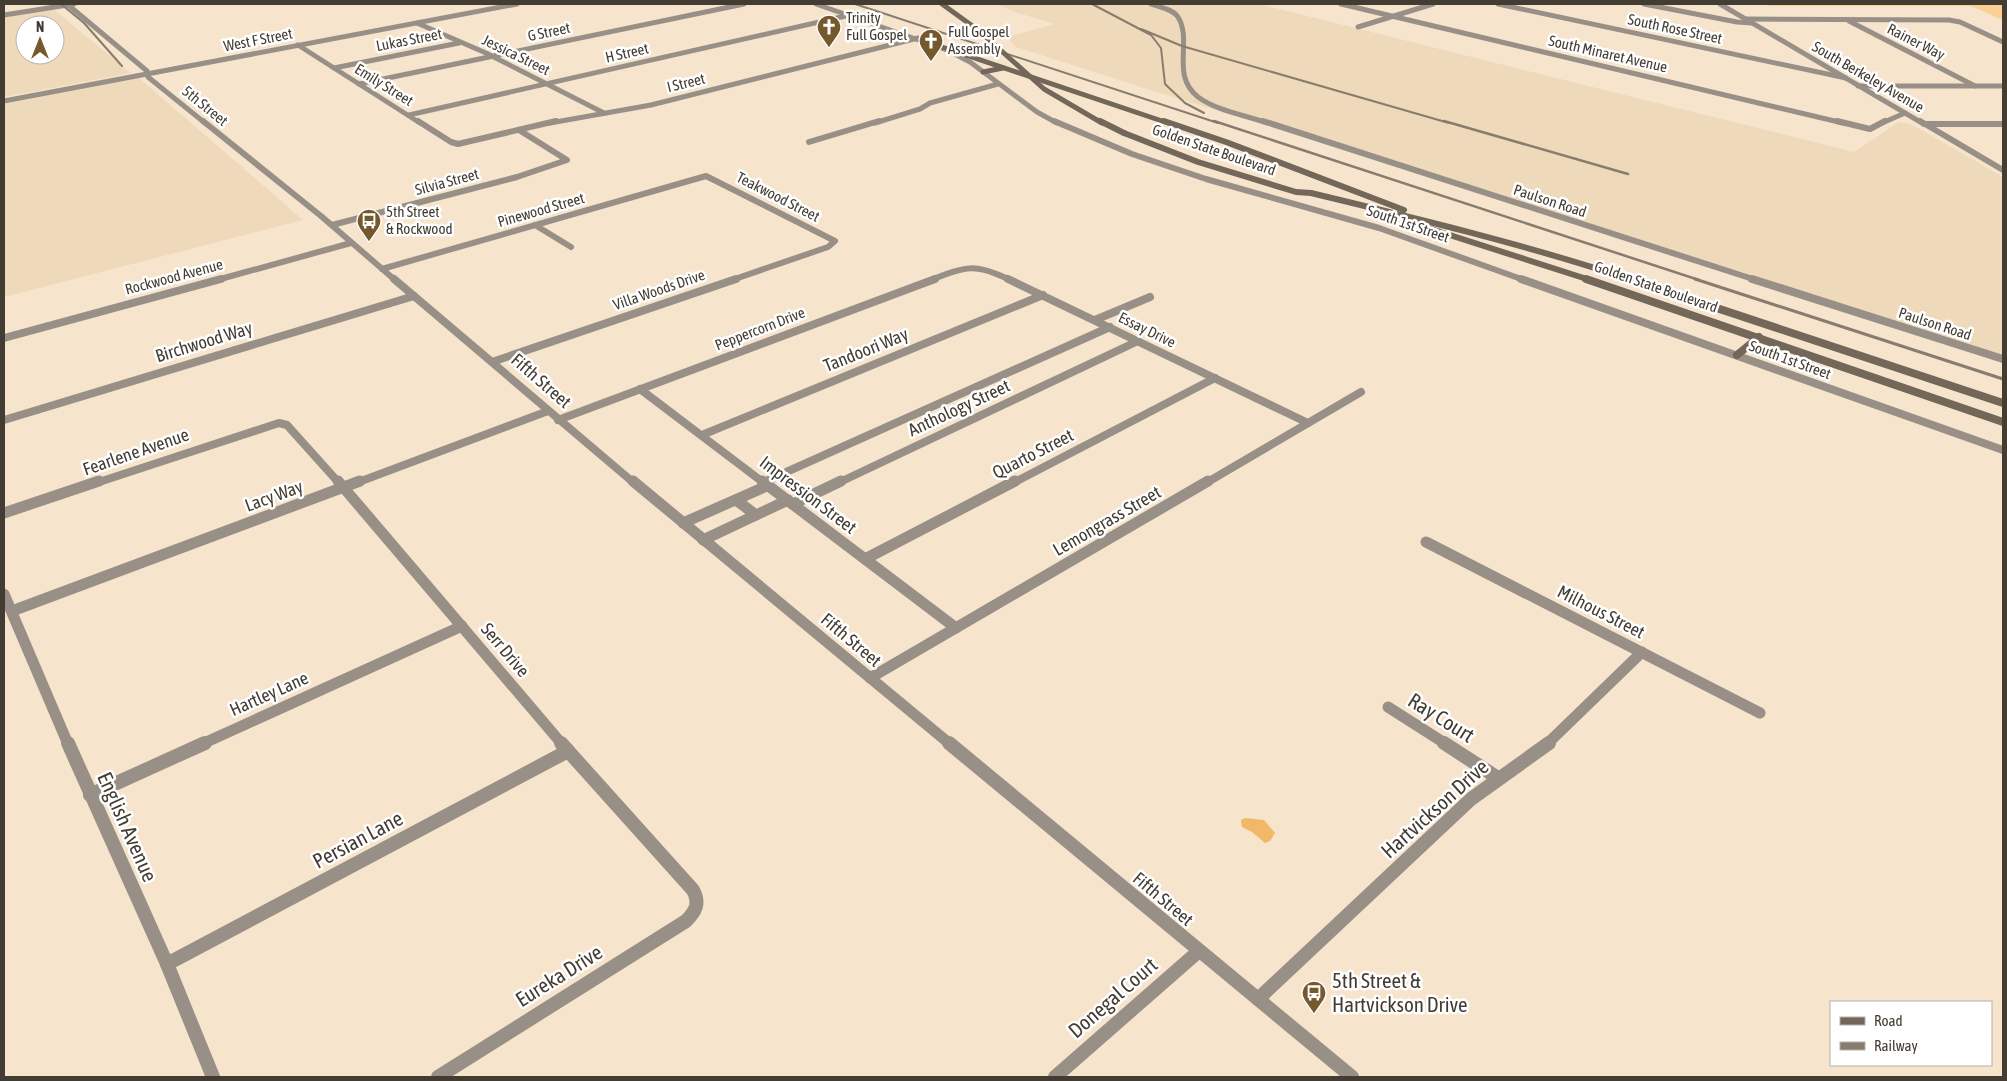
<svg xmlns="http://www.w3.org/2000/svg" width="2007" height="1081" font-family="'Asap Condensed',sans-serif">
<rect width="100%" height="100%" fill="#f6e4cc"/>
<g fill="#efd9bb" fill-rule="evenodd">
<polygon points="996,4 1259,4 1854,152 1899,122 1911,124 2003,177 2003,356 1514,200 1166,95 1016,47 1007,37 1055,24 1018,13"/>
<path d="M53,9L131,73L4,97V17ZM25,25H55V55H25Z"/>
<polygon points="139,78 303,220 4,297 4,104"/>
</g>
<polygon fill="#fcd092" points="1764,4 2003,4 2003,20 1971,6 1768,6"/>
<polygon fill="#f0b867" points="1245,818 1264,820 1275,833 1270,841 1265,843 1252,832 1242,827 1241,820"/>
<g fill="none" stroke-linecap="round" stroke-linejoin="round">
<g stroke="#989087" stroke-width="5">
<polyline points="67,4 147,71 148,77 205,123"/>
<path d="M1151,4C1159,7 1173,9 1178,17C1193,41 1170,75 1198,97C1217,111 1245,115 1267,123"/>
<polyline points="1341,4 1843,123"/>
<polyline points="1498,4 1846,78"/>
<polyline points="1644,4 1737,22 1752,23"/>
<polyline points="4,15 74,4"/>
<polyline points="1746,19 1949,20 1960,22 2003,42"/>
<polyline points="1849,21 1975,86"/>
<polyline points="417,23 486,53 604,113"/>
<polyline points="1358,27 1433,4"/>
<polyline points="298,45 420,123"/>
<polyline points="334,68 459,43"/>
<polyline points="359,84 744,4"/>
<polyline points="1858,86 2003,86"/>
<polyline points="4,101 517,4"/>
<polyline points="409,115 850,15"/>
<polyline points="550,123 651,105 918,38"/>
<polyline points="875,123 920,109 930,103 998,84"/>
<polyline points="1882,123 1905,113"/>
</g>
<g stroke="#989087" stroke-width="6">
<polyline points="203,121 321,216 395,280"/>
<polyline points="418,121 451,142 458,144 556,121"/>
<polyline points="1263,121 1756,280"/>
<polyline points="1837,121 1870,129 1885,121"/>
<polyline points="1924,124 2003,124"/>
<polyline points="809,142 879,121"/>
<polyline points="332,225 517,177 567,160 519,130"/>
<polyline points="535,225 571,247"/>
<polyline points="382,269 706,176 835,241 828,247 732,280"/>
<polyline points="217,280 351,243"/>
<path d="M931,280C967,266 975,263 1010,280"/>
</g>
<g stroke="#989087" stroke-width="8">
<polyline points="394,279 634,483"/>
<polyline points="1008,279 1308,423"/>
<polyline points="1752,279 2003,359"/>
<polyline points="1095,320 1150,297"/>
<polyline points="4,338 221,279"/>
<polyline points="492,362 736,279"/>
<polyline points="640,389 764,483"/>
<polyline points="4,420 414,296"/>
<polyline points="558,420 935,279"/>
<polyline points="702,435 1043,295"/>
<polyline points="764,482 1110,327"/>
<polyline points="96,483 279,423 287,425 339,483"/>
<polyline points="356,483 548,411"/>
<polyline points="838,483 1138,341"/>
<polyline points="1013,483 1215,378"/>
<polyline points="1206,483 1361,392"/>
</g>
<g stroke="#989087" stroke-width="11">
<polyline points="338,481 562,744"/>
<polyline points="633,481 950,744"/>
<polyline points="762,481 956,628"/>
<polyline points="736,500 756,515"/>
<polyline points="793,504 841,481"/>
<polyline points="4,513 99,481"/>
<polyline points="683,523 769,485"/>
<polyline points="703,540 788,500"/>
<polyline points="1426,542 1760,713"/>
<polyline points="865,559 1015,481"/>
<polyline points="4,594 68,744"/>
<polyline points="12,611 360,481"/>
<polyline points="870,678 1208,481"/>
<polyline points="1388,707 1446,744"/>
<polyline points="202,744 462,626"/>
<polyline points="1547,744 1642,652"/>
</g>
<g stroke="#989087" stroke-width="14">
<polyline points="68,743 167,964 213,1077"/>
<polyline points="949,743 1352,1077"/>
<polyline points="1444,743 1498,778"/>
<polyline points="90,795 205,743"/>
<polyline points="167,964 568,751"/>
<polyline points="1258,999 1471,799 1549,743"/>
<path d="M438,1077L686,921C696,911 700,903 693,890L561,743"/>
<polyline points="1055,1077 1199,951"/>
</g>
<g stroke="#989087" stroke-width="5">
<polyline points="816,4 947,50 970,62 1037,112 1057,123"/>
<polyline points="1720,4 1922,123"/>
</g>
<g stroke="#989087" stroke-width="6">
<polyline points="1054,121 1132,154 1206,179 1379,228 1524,280"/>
<polyline points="1920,121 2003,170"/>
</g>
<polyline stroke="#989087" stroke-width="8" points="1521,279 2003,450"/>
<g stroke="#726759" stroke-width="5">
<polyline points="936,45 1168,123"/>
<polyline points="983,72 1003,68"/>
</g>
<g stroke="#726759" stroke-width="6">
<polyline points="1164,121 1226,142 1404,210"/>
<path d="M1124,133L1198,162L1296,192L1311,193C1419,219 1527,245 1632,280"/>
<polyline points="1431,229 1590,280"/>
</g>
<g stroke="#726759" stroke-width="8">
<polyline points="1586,279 2003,422"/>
<polyline points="1629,279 2003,403"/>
<polyline points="1737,355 1759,337"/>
</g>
<g stroke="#877c6d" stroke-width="2">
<polyline points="61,4 84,23 122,66"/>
<polyline points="855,4 1218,123"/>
<polyline points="1092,4 1151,35 1161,48 1165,84 1185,103 1204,113"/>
<polyline points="1141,29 1182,46 1449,123"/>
</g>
<g stroke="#877c6d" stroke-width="2.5">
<polyline points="1214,121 1699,280"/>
<polyline points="1444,121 1628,174"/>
</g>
<polyline stroke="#877c6d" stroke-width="3" points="1695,279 2003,379"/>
<polyline stroke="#726759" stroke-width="5" points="942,4 978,30 1044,89 1102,123"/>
<polyline stroke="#726759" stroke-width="6" points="1100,121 1124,133"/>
</g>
<defs>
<symbol id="church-pin" viewBox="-11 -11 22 30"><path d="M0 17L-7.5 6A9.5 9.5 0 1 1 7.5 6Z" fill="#76582d" stroke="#fff"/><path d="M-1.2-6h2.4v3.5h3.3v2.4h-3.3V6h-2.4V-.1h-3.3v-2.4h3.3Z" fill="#fff"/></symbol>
<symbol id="bus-pin" viewBox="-11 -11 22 30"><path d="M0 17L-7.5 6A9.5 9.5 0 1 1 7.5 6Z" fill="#76582d" stroke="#fff"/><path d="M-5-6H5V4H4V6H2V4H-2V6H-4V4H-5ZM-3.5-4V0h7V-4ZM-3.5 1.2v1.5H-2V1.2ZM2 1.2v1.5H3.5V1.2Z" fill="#fff"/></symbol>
</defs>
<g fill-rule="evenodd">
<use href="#church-pin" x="815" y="13" width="28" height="38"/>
<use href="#church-pin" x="917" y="27" width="28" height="38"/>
<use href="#bus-pin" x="355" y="207" width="28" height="38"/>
<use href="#bus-pin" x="1300" y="979" width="28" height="38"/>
</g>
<g text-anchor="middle" stroke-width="5" stroke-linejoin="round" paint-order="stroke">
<g font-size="15" fill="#433c32" stroke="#fff" text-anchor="start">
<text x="846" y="23">Trinity<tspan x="846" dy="17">Full Gospel</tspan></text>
<text x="948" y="37">Full Gospel<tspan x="948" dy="17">Assembly</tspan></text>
<text x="386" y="217">5th Street<tspan x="386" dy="17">&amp; Rockwood</tspan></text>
</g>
<g font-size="15" fill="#433c32" stroke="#fff">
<text transform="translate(1675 29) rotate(12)" y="5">South Rose Street</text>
<text transform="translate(549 32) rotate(-12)" y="5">G Street</text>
<text transform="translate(258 40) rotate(-11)" y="5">West F Street</text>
<text transform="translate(409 40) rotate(-11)" y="5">Lukas Street</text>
<text transform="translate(1916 42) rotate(27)" y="5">Rainer Way</text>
<text transform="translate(627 53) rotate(-13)" y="5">H Street</text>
<text transform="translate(1608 54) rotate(13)" y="5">South Minaret Avenue</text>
<text transform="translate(516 55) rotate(26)" y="5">Jessica Street</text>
<text transform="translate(1868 77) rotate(30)" y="5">South Berkeley Avenue</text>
<text transform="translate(686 83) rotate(-14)" y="5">I Street</text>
<text transform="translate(384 85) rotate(32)" y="5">Emily Street</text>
<text transform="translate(205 106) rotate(39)" y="5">5th Street</text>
<text transform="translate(1214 150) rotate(19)" y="5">Golden State Boulevard</text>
<text transform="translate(447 182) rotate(-15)" y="5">Silvia Street</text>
<text transform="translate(778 197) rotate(27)" y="5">Teakwood Street</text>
<text transform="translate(1550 201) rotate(18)" y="5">Paulson Road</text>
<text transform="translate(541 210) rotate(-16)" y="5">Pinewood Street</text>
<text transform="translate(1408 224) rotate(19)" y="5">South 1st Street</text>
<text transform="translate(174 277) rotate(-15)" y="5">Rockwood Avenue</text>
<text transform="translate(1656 287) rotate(19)" y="5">Golden State Boulevard</text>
<text transform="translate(659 290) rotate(-19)" y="5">Villa Woods Drive</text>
<text transform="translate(1935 324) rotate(18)" y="5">Paulson Road</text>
<text transform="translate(760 329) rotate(-21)" y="5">Peppercorn Drive</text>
<text transform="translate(1147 330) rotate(26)" y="5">Essay Drive</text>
<text transform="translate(1790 360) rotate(20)" y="5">South 1st Street</text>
</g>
<g font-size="18" fill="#433c32" stroke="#fff">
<text transform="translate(204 342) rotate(-17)" y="6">Birchwood Way</text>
<text transform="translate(866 350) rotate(-22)" y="6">Tandoori Way</text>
<text transform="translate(541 381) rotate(41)" y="6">Fifth Street</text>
<text transform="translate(959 408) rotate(-25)" y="6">Anthology Street</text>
<text transform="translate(136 452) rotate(-19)" y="6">Fearlene Avenue</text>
<text transform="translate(1033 454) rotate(-27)" y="6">Quarto Street</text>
<text transform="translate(808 495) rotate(37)" y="6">Impression Street</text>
<text transform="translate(274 496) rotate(-20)" y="6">Lacy Way</text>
<text transform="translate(1107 521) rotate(-30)" y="6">Lemongrass Street</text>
<text transform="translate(1601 612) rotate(27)" y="6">Milhous Street</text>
<text transform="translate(851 640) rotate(40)" y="6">Fifth Street</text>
<text transform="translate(505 650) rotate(50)" y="6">Serr Drive</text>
<text transform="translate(269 694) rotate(-24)" y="6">Hartley Lane</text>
<text transform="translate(1163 899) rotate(40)" y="6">Fifth Street</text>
</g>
<g font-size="21" fill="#433c32" stroke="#fff">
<text transform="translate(1441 718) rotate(32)" y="7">Ray Court</text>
<text transform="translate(1435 809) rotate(-42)" y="7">Hartvickson Drive</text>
<text transform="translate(127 827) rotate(66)" y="7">English Avenue</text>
<text transform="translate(358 840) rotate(-28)" y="7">Persian Lane</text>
<text transform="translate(559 976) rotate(-32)" y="7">Eureka Drive</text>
<text transform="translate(1113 998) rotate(-41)" y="7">Donegal Court</text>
</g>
<g font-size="21" fill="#433c32" stroke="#fff" text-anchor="start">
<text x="1332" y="988">5th Street &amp;<tspan x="1332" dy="24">Hartvickson Drive</tspan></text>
</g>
</g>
<rect width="2007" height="1081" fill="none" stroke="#433c32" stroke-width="10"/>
<rect x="1830" y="1001" width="162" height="65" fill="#ffffff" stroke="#b4b1ad"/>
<rect x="1840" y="1017" width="25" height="8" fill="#726759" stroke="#b4b1ad"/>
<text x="1874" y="1026" font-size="15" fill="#433c32">Road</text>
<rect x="1840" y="1042" width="25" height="8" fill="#877c6d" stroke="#b4b1ad"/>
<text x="1874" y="1051" font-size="15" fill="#433c32">Railway</text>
<g transform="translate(40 40)"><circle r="24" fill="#ffffff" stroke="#b4b1ad"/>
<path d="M0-4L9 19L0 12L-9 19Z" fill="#76582d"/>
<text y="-8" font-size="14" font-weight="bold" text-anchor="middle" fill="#433c32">N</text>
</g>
</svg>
